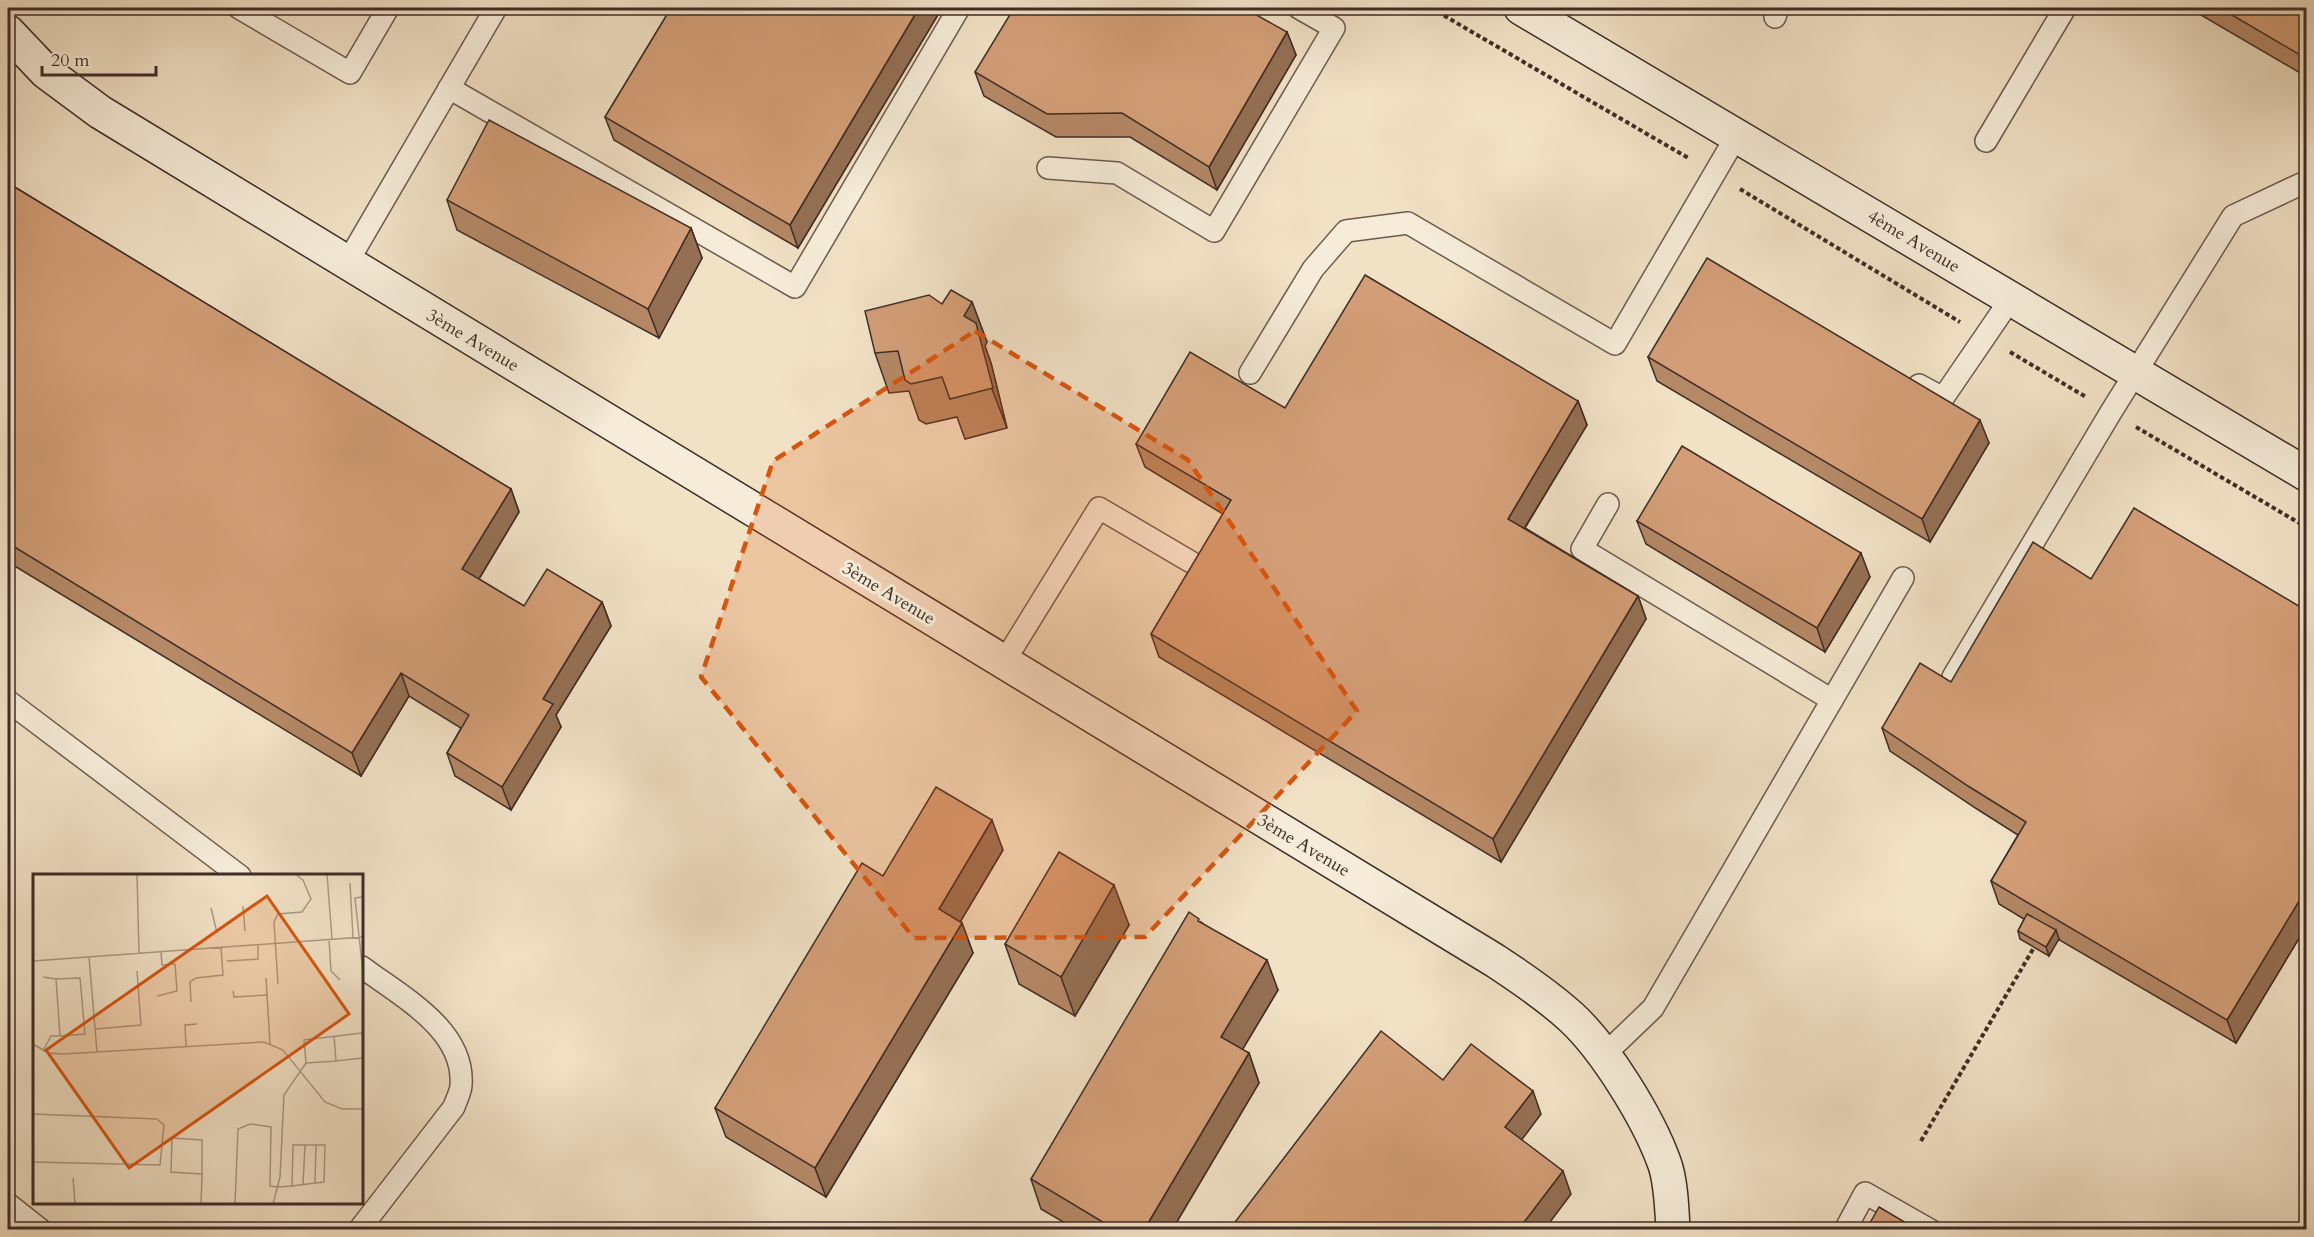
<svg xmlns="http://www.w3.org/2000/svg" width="2314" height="1237" font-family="Cardo,serif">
<rect width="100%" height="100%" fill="#f1e1c5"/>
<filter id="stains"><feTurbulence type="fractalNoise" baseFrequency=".00333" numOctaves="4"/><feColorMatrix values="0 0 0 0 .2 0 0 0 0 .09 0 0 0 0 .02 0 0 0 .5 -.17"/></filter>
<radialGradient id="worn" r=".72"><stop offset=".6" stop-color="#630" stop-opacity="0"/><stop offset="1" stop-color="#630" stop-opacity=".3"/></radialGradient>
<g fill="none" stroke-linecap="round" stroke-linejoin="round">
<defs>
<g id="lane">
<polyline points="239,8 350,73 388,8"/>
<polyline points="1775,17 1778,8"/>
<polyline points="449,88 795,287 959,8"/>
<polyline points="1986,141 2065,8"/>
<polyline points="1048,168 1117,173 1214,231 1334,28 1299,8"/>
<polyline points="347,263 496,8"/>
<polyline points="1250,373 1313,269 1346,231 1408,223 1615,344 1737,135"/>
<polyline points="1919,385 1943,398 2010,300"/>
<polyline points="1608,504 1582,549 1832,700"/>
<polyline points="1004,662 1099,508 1191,562"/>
<polyline points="1953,677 2111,412 2233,216 2301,184 2306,188"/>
<polyline points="8,701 240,876"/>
<polyline points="1604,1055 1653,1008 1903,578"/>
<polyline points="8,1204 41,1230"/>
<path d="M359,1230L454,1107C456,1100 461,1092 461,1085C465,1029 400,996 362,967"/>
<polyline points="1845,1230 1865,1193 1930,1230"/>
</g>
<g id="secondary">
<polyline points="1521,8 2306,474"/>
<path d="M8,32L46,72L100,112L1494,960C1520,977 1547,995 1571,1017C1605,1048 1648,1118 1664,1162C1671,1180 1672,1210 1673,1230"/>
</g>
</defs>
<use href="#lane" stroke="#6c5a4e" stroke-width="24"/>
<use href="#secondary" stroke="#3f2d26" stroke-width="36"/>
<g stroke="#3f2d26" stroke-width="4" stroke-dasharray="4.5 3" stroke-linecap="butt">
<polyline points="1431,8 1690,159"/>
<polyline points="1740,189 1960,322"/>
<polyline points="2010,352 2086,397"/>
<polyline points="2136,427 2306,527"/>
<polyline points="1921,1141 2036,944"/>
</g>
<use href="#lane" stroke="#f6ecd9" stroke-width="21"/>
<use href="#secondary" stroke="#f6ecd9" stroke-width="33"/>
</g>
<g fill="#b58866" stroke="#3f2d26" stroke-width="1.5">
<polygon points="671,8 942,8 798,248 614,140 605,117"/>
<polygon points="2189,8 2307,8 2307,77"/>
<polygon points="1287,32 1296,55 1217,190 1130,137 1056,137 984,96 975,72"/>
<polygon points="8,183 511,489 519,512 479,579 524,606 602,602 611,626 556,715 561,727 511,810 455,776 447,753 461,728 409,696 361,776 8,562"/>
<polygon points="447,200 691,228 702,258 659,338 457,230"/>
<polygon points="972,302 987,342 985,346 991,363 1007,428 965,439 957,417 926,424 919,420 909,391 889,393 875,353 942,304"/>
<polygon points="1648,357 1989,443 1930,542 1657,381"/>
<polygon points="1578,401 1587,425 1525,528 1638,596 1646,619 1501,862 1159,657 1151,634 1223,514 1145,467 1136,444 1285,408"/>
<polygon points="1637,521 1870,577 1825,652 1646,544"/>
<polygon points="2091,579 2307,611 2307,925 2236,1043 2058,939 2049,956 2020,939 2018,931 2024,919 1999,904 1991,881 2018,835 1977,809 1890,751 1882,728 1951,682"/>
<polygon points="1003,850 960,922 962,923 973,953 826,1197 726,1137 715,1108"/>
<polygon points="1201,922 1278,990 1242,1050 1249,1053 1259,1083 1172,1230 1077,1230 1041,1209 1031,1179"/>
<polygon points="1129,925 1075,1016 1019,984 1005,944"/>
</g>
<g fill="#946f53" stroke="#3f2d26" stroke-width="1.5">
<polygon points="919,8 942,8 798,248 790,225"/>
<polygon points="1287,32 1296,55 1217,190 1209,167"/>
<polygon points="691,228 702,258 659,338 648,309"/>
<polygon points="972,302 987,342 985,346 991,363 1007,428 964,316"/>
<polygon points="1578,401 1587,425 1516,542 1508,519"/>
<polygon points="1980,420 1989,443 1930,542 1922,519"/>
<polygon points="511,489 519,512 471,592 462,569"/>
<polygon points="1861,553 1870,577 1825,652 1817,628"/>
<polygon points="1638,596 1646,619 1501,862 1493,839"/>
<polygon points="602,602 611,626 556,715 561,727 511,810 502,787 543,699"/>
<polygon points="401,673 409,696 361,776 352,753"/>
<polygon points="992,820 1003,850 950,939 939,909"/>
<polygon points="1114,885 1129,925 1075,1016 1061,977"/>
<polygon points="2307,888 2307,925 2236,1043 2227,1020"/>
<polygon points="962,923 973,953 826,1197 815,1168"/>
<polygon points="2056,930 2059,939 2049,956 2046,947"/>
<polygon points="1267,960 1278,990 1232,1067 1221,1037"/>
<polygon points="1249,1053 1259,1083 1172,1230 1144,1230"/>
<polygon points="1533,1091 1541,1114 1514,1150 1505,1127"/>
<polygon points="1563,1171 1571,1194 1544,1230 1518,1230"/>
</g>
<g fill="#d39e77" stroke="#3f2d26" stroke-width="1.5">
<polygon points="671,8 919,8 790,225 605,117"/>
<polygon points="1014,8 1244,8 1287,32 1209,167 1122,113 1047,114 975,72"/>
<polygon points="2220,8 2307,8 2307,59"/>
<polygon points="489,120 691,228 648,309 447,200"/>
<polygon points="8,183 511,489 462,569 524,606 547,569 602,602 543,699 553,704 502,787 447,753 469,715 401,673 352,753 8,543"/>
<polygon points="1707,258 1980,420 1922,519 1648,357"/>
<polygon points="1365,275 1578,401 1508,519 1638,596 1493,839 1151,634 1231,500 1136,444 1190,352 1285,408"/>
<polygon points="951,290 972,302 964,316 976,323 993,388 950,399 942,377 911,384 905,380 898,351 875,353 865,311 929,295 942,304"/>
<polygon points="1682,446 1861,553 1817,628 1637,521"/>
<polygon points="2134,508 2307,611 2307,888 2227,1020 1991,881 2026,822 1968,786 1882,728 1920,663 1951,682 2033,542 2091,579"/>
<polygon points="936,787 992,820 939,909 962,923 815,1168 715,1108 862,863 883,876"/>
<polygon points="1059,852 1114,885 1061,977 1005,944"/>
<polygon points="1189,912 1199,919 1198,921 1267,960 1221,1037 1249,1053 1144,1230 1116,1230 1031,1179"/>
<polygon points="2027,914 2056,930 2046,947 2018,931"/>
<polygon points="1381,1031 1443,1080 1471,1044 1533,1091 1505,1127 1563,1171 1518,1230 1229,1230"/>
<polygon points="1879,1207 1918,1230 1866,1230"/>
</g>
<path fill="#d7550f" fill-opacity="0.2" stroke="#d7550f" stroke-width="4.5" stroke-dasharray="12 8" stroke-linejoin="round" d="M975,331L1188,460L1357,711L1145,937L914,938L701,677L773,461Z"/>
<g text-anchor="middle" stroke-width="6" stroke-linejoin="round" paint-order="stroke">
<g font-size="18" fill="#3f2d26" stroke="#f6ecd9">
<text transform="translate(1914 241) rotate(31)" y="6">4ème Avenue</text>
<text transform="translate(473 340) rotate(31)" y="6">3ème Avenue</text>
<text transform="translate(889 593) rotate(31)" y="6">3ème Avenue</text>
<text transform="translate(1304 845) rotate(31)" y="6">3ème Avenue</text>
</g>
</g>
<g transform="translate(33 874)">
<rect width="330" height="330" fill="#f1e1c5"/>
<path fill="none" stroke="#aa9985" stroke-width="1.5" d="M104,0L106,79M294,0L299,65M317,9L320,63M329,23L322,24L330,100M210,32L212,57M178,34L184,59M296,65L298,97L307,106M56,83L64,178M0,87L330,63M194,87L225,85V71M233,104L237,170M23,105L47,104L52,160L27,162M245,110L241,48L245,40L269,38L278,25L270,6L262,0M200,117L201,123L235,121M124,122L144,117L142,90L129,91L128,78M158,128L157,108L163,104L190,101L188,73M62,155L108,151L104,97M301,162L303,187L330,184M0,170L15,179L30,180L231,168L250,176L292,228L309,235H330M153,172L152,151L164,150M10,177L18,162H27L23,105L10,103M273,189L303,187M0,240L124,245L131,251L127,291L0,288M40,304L42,330M282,309L283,271M270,310L272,271M168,330L169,300V266L139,264L138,298L169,300M202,330L205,255L217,250L238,253L237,312L245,313L259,312L282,309L291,308L292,271H260L259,312M240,330L247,303L251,221L273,189L271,166L329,159L330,167"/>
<path fill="#d7550f" fill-opacity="0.15" stroke="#d7550f" stroke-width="3" d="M234,22L316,140L96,294L13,176Z"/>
<rect width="330" height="330" fill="none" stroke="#3f2d26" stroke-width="3"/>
</g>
<rect width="2314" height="1237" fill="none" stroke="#f1e1c5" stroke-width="30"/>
<rect x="9" y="9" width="2296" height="1219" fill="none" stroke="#3f2d26" stroke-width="3"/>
<rect x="15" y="15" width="2284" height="1207" fill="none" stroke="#3f2d26" stroke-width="1.5"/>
<path d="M42 66v9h114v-9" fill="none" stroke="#3f2d26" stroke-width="3"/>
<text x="51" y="66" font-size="18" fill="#3f2d26" stroke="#f6ecd9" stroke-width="4.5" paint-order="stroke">20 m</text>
<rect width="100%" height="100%" filter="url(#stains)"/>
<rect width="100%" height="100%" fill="url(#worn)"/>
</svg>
